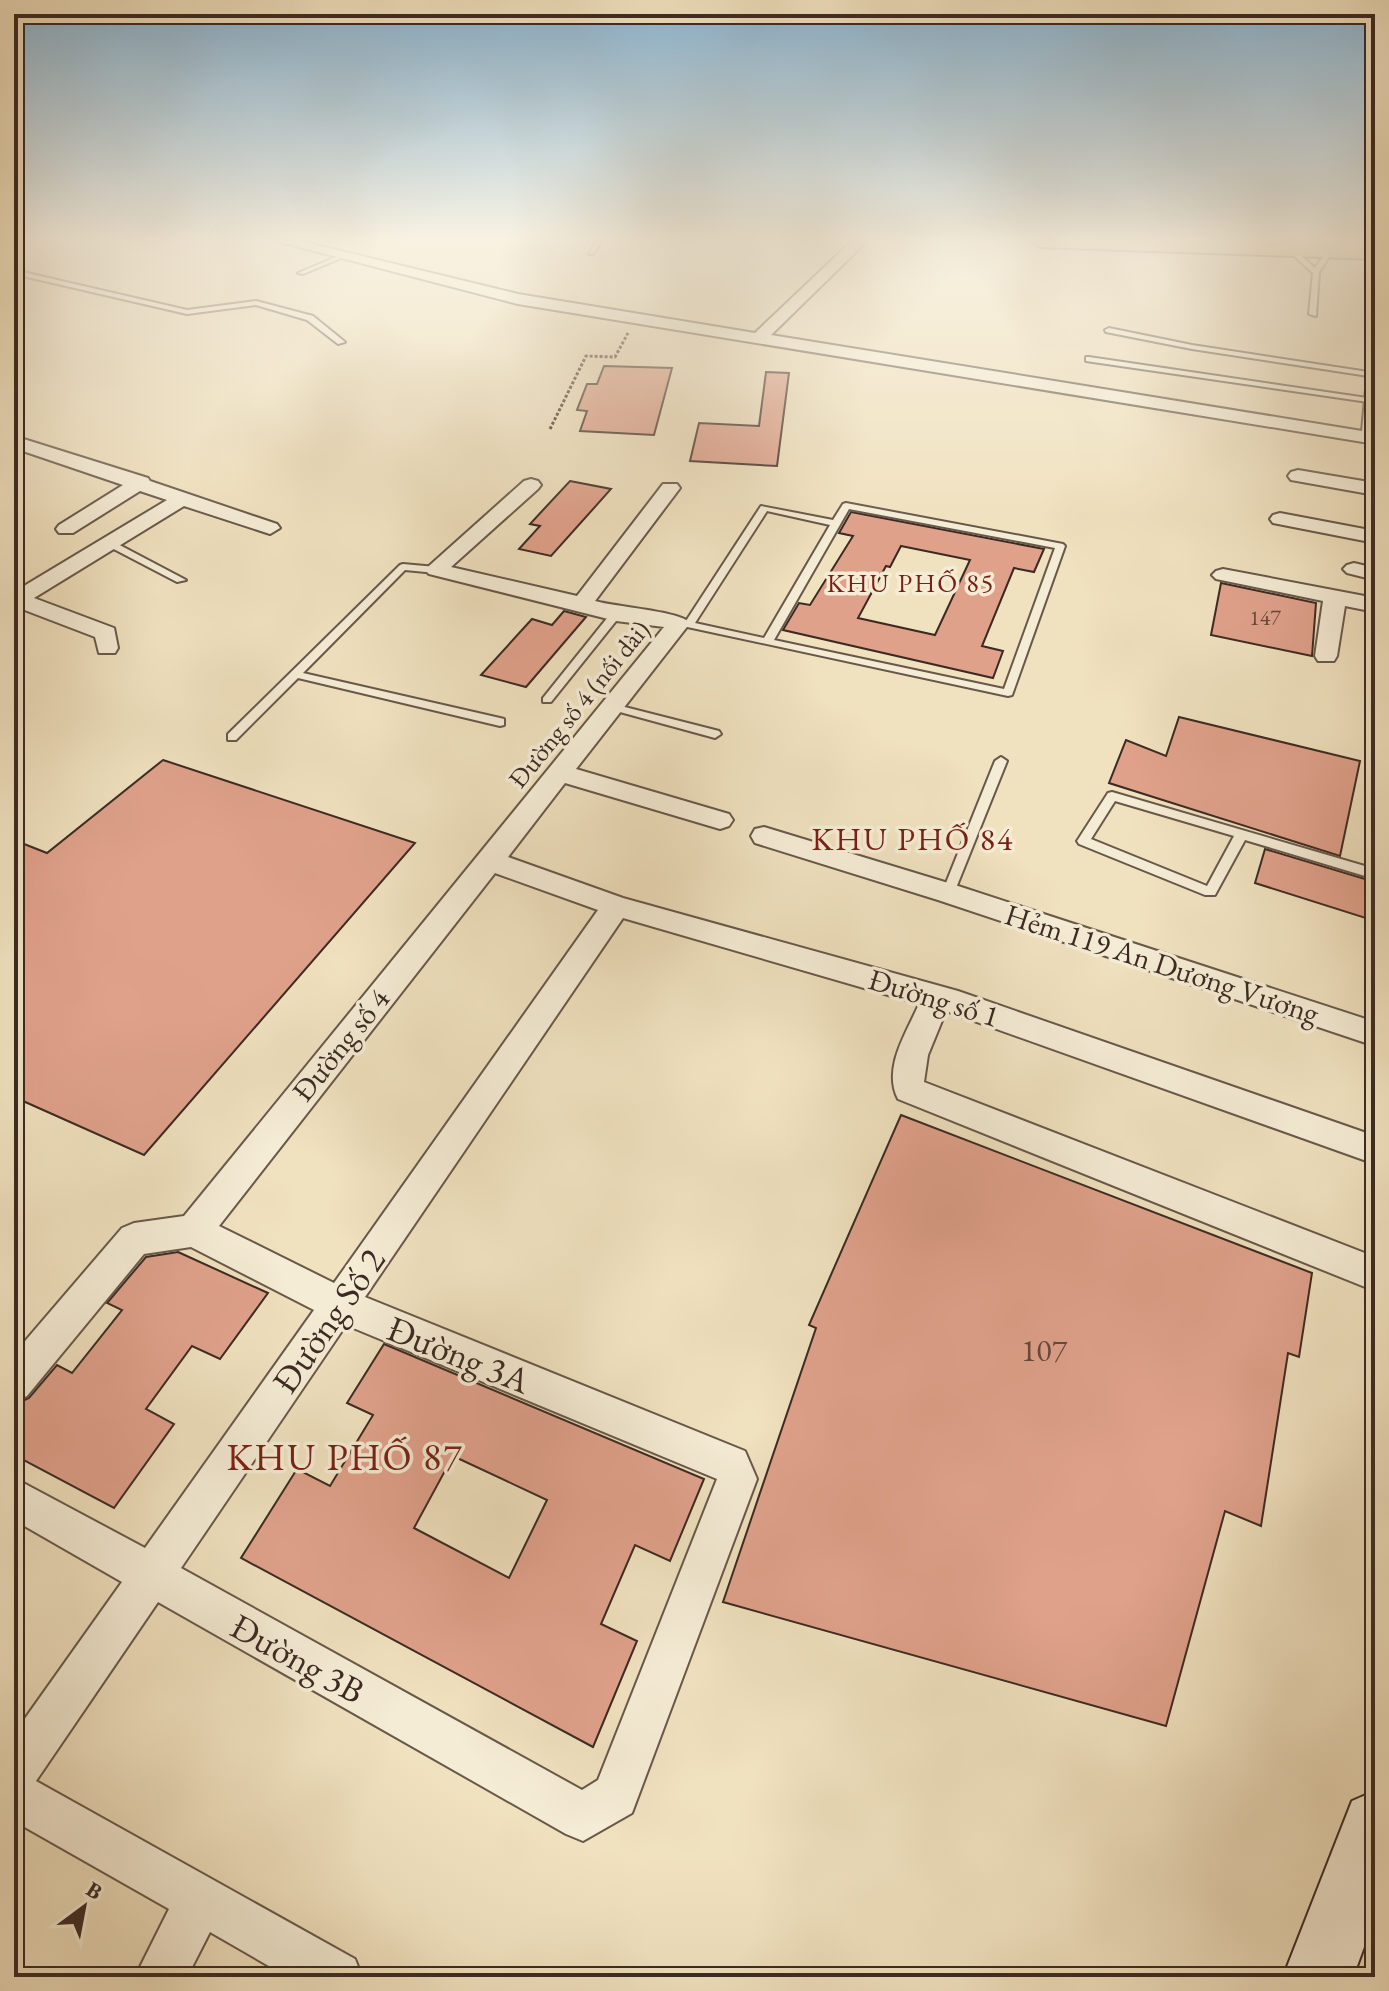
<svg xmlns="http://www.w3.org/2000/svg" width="1389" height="1991" font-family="'EB Garamond',serif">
<rect width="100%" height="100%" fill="#f0e1bf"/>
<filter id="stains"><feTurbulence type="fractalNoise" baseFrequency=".0025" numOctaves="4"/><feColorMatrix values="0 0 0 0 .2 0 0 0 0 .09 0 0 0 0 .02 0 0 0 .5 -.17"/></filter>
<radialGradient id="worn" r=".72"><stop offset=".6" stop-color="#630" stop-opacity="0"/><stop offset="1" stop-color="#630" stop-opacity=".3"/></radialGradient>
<g fill="#e0a18b" stroke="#3b2a23" stroke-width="2" fill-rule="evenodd">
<polygon points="604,366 672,368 654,435 580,431 587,411 577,410 587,384 597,384"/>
<polygon points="766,372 789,373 777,466 690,461 699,423 759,426"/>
<polygon points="570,481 611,489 551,556 519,549 540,526 530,524"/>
<path d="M851,512L1044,549L1034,572L1014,568L982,646L1003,651L993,678L783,630L799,603L810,605L853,536L839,533ZM901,546L970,560L935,635L858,618L886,566L890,567Z"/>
<polygon points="1221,583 1316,603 1312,656 1211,635"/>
<polygon points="564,611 586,617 526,687 481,675 532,619 552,625"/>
<polygon points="1179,717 1360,761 1340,856 1109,783 1126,740 1166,756"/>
<polygon points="163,760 415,843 144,1155 14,1097 14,840 47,853"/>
<polygon points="1265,849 1375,882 1375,921 1255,883"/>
<polygon points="901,1115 1312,1273 1299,1357 1288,1353 1261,1526 1225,1511 1166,1726 723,1602 816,1328 809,1325"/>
<polygon points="178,1252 268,1293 220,1359 192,1346 146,1409 174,1424 114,1508 14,1455 14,1405 29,1398 57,1365 72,1373 122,1310 107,1303 146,1257"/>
<path d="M384,1344L704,1479L670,1561L635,1545L601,1624L637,1641L593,1747L241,1558L297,1469L330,1486L373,1415L347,1403ZM453,1456L547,1500L509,1578L414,1528Z"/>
</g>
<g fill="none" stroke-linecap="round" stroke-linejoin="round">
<defs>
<g id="lane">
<polygon points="596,241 602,241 593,254 589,254"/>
<polygon points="1289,249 1293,249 1315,268 1328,250 1333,251 1319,272 1316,316 1309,314 1313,273 1289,251"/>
<polygon points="341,255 346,256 303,274 298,273"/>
<polygon points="14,270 187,310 256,301 313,316 345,342 338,344 307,320 256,305 187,314 14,274"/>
<polygon points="1109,328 1192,345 1375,373 1375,377 1192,349 1106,332 1105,330"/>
<polygon points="1089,357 1374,399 1375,403 1086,361 1086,357"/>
<path d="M846,503L1063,544L1065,546L1012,695L1008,696L678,625V621H686L761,506L833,520L843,504ZM849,509L1055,548L1004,689L774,640ZM767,511L830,525L764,638L695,623Z"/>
<polygon points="106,541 112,541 186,580 177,582 106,545"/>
<polygon points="403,564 436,567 441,570 436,573 405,570 303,673 500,718 504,719 504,725 500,726 298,678 236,740 228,740 228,734 400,565"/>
<polygon points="616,611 621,614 620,616 551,702 543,702 543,698 612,612"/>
<polygon points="613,704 719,731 721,734 715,738 609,709 607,707"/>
<polygon points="1001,757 1007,761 954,893 948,898 943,896 942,893 995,761"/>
<path d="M1112,792L1375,869V879L1245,840L1215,895H1205L1079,844L1077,841L1079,838L1108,793ZM1115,801L1234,836L1207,886L1091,839Z"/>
</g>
<g id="street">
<polygon points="276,241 300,241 518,294 755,333 852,241 867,241 771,335 1362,431 1366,389 1375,384 1375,444 518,304"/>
<polygon points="14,436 148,478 150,481 277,524 280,528 270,534 184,506 34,598 114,628 118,648 115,653 99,653 95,637 14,606 14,592 167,500 140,491 73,533 59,533 56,529 59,525 123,485 14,448"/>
<polygon points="1298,470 1375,483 1375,495 1291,480 1288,476 1291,472"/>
<path d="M531,479L538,481L541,485L538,489L451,567L577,596L663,484H677L680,488L595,601C615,607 680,611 690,623L576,769L729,814L733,820L729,826L720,829L565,783L508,857L623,898L958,991L1375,1136V1164L946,1011L928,1055L924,1082L1375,1257V1291L898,1099C882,1068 907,1032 919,1004L623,918L365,1297L745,1451L757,1479L632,1813L583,1841L566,1834L158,1602L36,1781L355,1959L362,1977H288L210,1932L187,1977H135L169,1909L14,1821V1734L122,1582L14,1520V1478L145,1548L314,1310L191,1247L144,1254L27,1396L14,1402V1354L122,1228L134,1223L184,1216L664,627L616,621L429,574L425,570L429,566L524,481ZM495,873L598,910L334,1283L219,1226ZM346,1325L717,1479L598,1780L582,1790L181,1568Z"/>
<polygon points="1280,513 1375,531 1375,543 1273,523 1270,519 1273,515"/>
<polygon points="1354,563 1375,568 1375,580 1347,573 1343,569 1347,565"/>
<polygon points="1223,569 1375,598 1375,612 1345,606 1337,656 1334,661 1318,661 1315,656 1323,601 1216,579 1212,575 1216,571"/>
<polygon points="764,827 958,886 1375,1022 1375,1046 938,900 755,843 751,836 755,829"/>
</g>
<polygon id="secondary" points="1375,1791 1375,1917 1353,1977 1283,1977 1352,1801"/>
<polygon id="primary" points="1030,241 1213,241 1375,247 1375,259 1040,247"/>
<polygon id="highway" points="1219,241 1375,241 1375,252 1229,247"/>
</defs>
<use href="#lane" stroke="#68584a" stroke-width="4"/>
<use href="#street" stroke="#68584a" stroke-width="4"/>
<use href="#secondary" stroke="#3b2a23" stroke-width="4"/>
<use href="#primary" stroke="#3b2a23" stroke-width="4"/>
<use href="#highway" stroke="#3b2a23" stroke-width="4"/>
<polyline stroke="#3b2a23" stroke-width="3" stroke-dasharray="3 2" stroke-linecap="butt" points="550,429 586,356 615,357 628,333"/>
<use href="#lane" fill="#f5ecd5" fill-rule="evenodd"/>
<use href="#street" fill="#f5ecd5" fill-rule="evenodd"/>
<use href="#secondary" fill="#f5ecd5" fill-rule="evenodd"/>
<use href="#primary" fill="#e8c080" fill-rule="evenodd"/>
<use href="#highway" fill="#e8c080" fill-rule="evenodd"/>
</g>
<linearGradient id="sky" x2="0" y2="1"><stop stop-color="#8ab7d6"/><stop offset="0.46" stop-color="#f8f2e2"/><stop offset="1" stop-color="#f8f2e2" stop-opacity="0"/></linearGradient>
<rect width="1389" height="520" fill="url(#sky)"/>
<g text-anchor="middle" stroke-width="7" stroke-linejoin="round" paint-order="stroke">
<g font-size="22" fill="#64483d">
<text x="1265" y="625">147</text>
</g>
<g font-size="26" letter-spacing="2" fill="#7a1f14" stroke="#f5ecd5">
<text x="911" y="592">KHU PHỐ 85</text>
</g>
<g font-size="26" fill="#3b2a23" stroke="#f5ecd5">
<text transform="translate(579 704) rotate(-51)" y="9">Đường số 4 (nối dài)</text>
</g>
<g font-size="30" fill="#3b2a23" stroke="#f5ecd5">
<text transform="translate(1162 964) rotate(18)" y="10">Hẻm 119 An Dương Vương</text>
<text transform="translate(934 998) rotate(17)" y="10">Đường số 1</text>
<text transform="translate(341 1045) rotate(-51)" y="10">Đường số 4</text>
</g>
<g font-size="32" letter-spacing="2" fill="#7a1f14" stroke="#f5ecd5">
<text x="913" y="850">KHU PHỐ 84</text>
</g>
<g font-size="32" fill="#64483d">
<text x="1044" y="1361">107</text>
</g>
<g font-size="36" fill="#3b2a23" stroke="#f5ecd5">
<text transform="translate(328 1320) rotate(-55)" y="13">Đường Số 2</text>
<text transform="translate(459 1354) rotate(22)" y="13">Đường 3A</text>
<text transform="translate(298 1658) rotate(29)" y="13">Đường 3B</text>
</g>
<g font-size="38" letter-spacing="2" fill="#7a1f14" stroke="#f5ecd5">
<text x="345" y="1470">KHU PHỐ 87</text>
</g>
</g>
<rect width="1389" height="1991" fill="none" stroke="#f0e1bf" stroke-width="48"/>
<rect x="16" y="16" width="1357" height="1959" fill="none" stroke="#3b2a23" stroke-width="4"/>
<rect x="24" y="24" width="1341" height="1943" fill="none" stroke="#3b2a23" stroke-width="2"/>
<g transform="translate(84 1907) rotate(32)" stroke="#f5ecd5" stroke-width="6" paint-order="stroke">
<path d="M0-6L14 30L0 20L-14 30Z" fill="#3b2a23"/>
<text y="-12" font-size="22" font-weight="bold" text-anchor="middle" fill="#3b2a23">B</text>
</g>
<rect width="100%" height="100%" filter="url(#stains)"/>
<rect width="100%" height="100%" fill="url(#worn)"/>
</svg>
